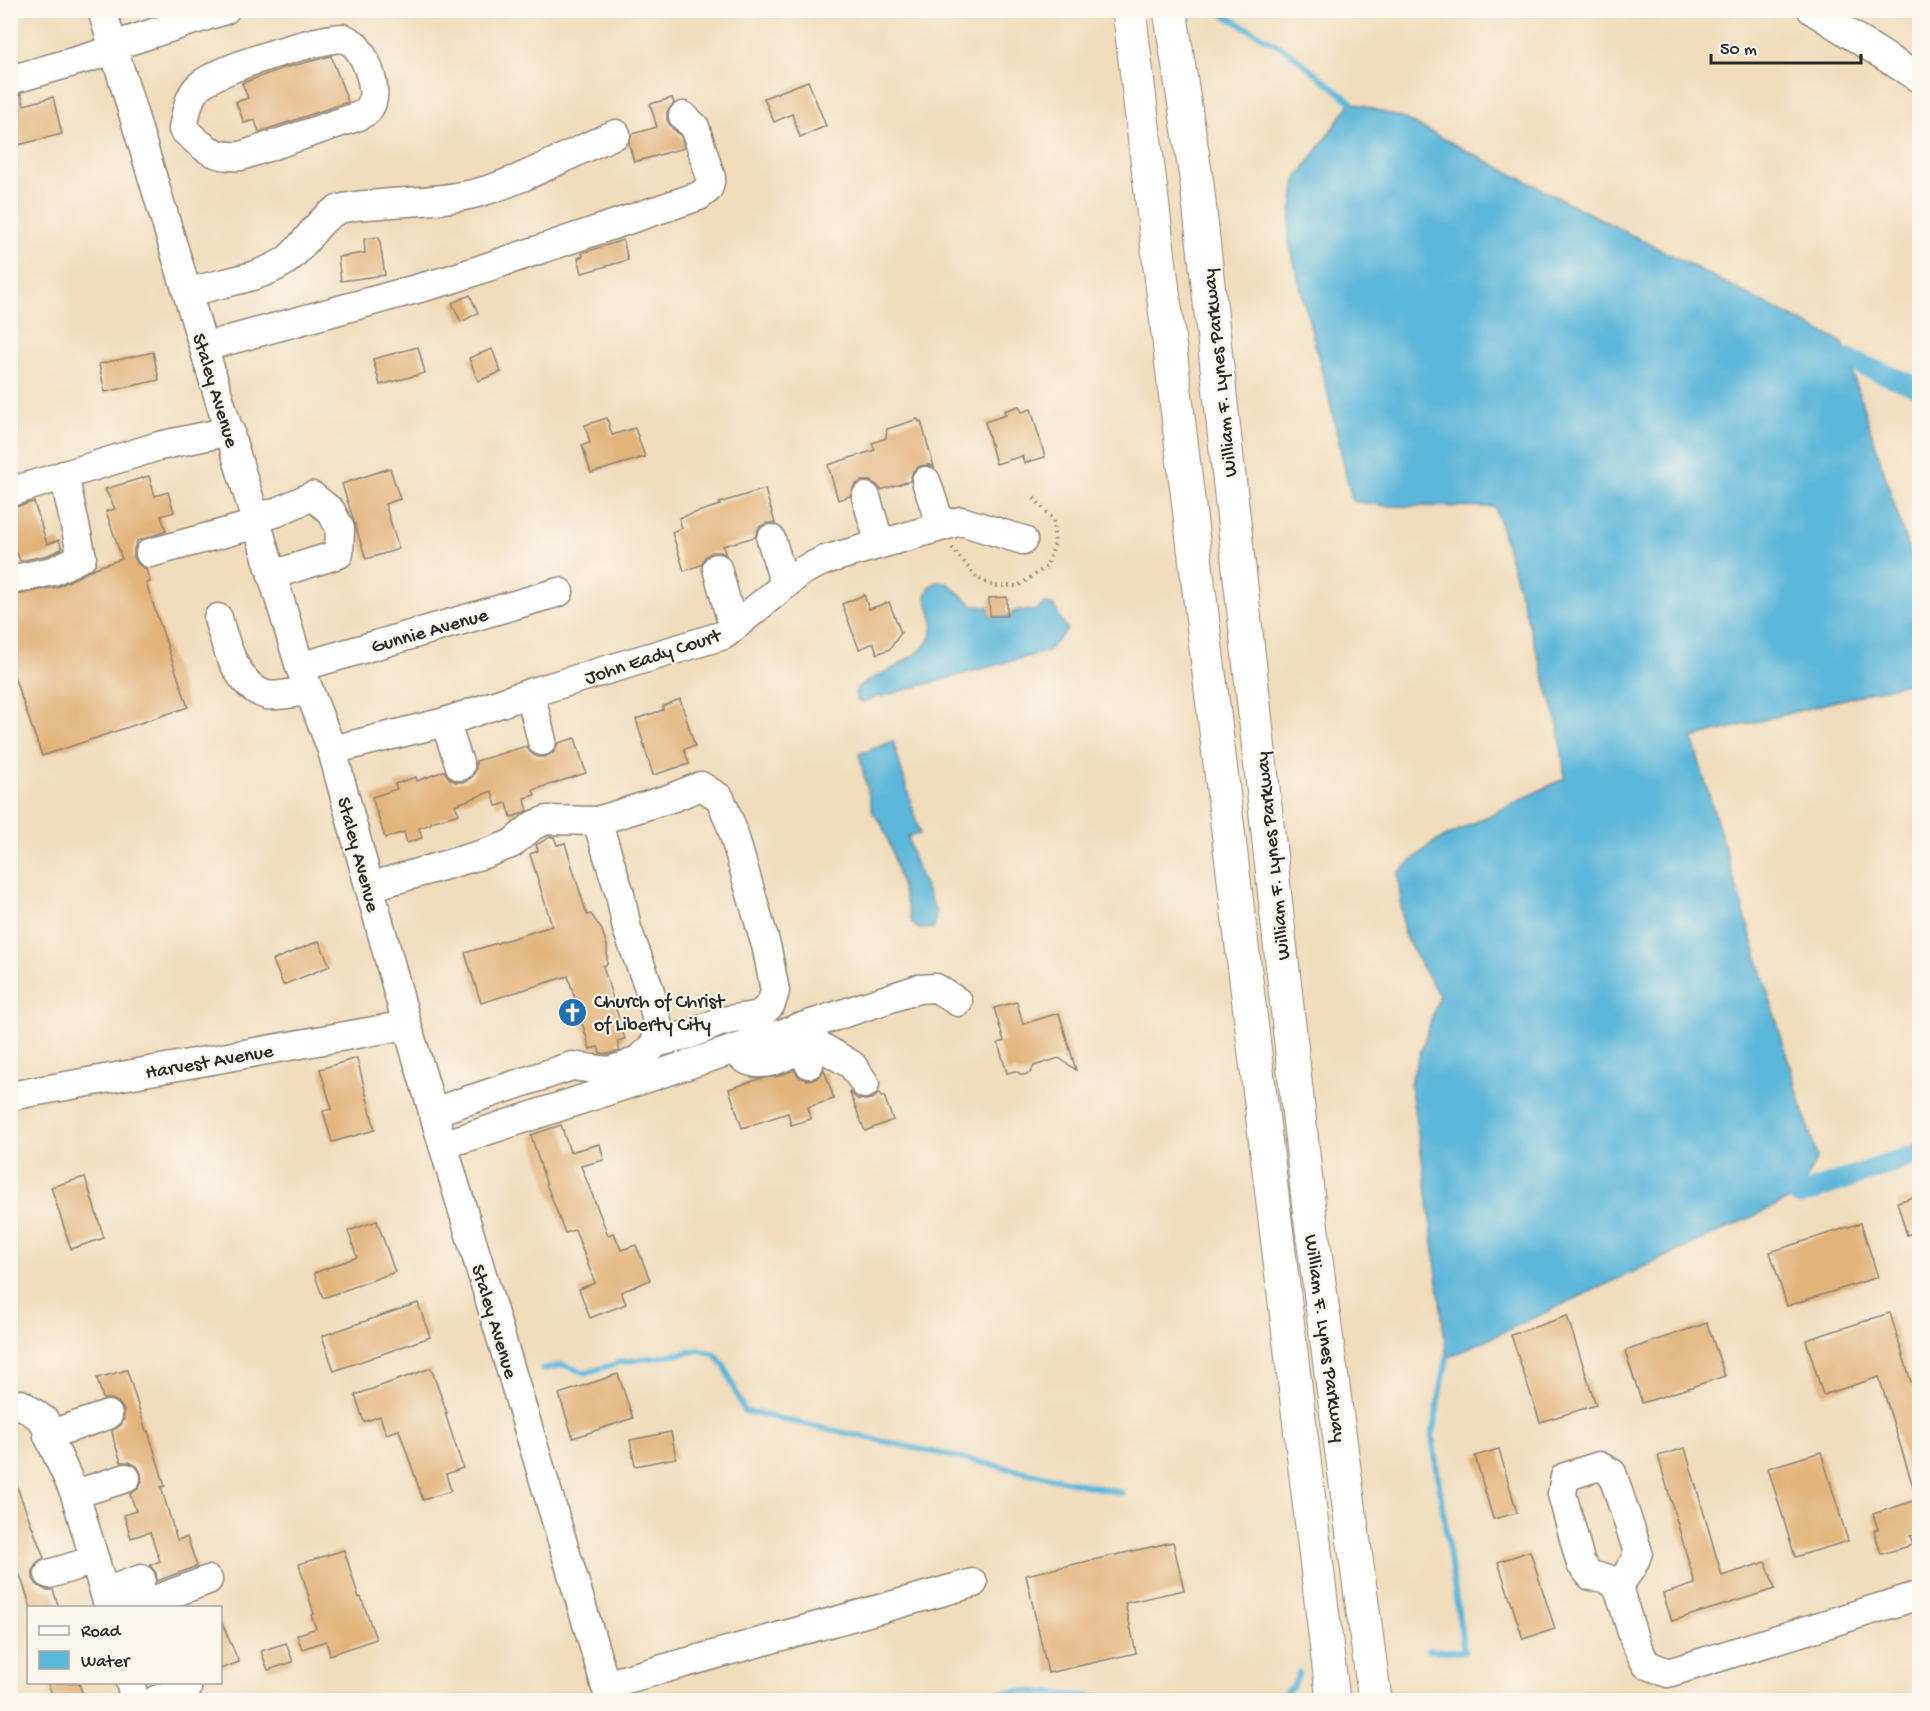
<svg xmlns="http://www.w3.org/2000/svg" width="1930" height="1711" font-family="'Gochi Hand',sans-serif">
<rect width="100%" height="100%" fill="#fbf7ec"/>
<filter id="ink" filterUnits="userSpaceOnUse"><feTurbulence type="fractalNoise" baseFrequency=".0167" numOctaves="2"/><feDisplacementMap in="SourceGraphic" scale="12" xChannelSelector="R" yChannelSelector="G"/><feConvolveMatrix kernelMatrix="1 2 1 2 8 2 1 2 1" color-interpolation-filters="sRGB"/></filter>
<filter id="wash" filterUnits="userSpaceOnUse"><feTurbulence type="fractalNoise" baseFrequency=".008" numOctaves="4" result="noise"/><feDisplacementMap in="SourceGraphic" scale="24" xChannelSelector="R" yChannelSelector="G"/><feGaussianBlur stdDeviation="1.35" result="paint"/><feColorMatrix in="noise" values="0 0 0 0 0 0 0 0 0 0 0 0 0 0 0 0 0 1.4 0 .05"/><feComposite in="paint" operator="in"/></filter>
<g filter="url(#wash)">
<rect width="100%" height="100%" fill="#f1dcbc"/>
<g fill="#5bb6d9" stroke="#437082" stroke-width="1.5">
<polygon points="1351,102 1405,119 1843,343 1919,582 1919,680 1692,738 1817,1157 1799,1195 1447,1358 1425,1177 1410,1084 1439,996 1404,935 1398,873 1431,844 1565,778 1559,728 1495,507 1387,506 1352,501 1331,407 1288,238 1296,180"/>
<polygon points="939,581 946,582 974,606 989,607 990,616 1007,616 1018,610 1035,611 1045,603 1054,606 1067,630 1048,651 861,702 857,699 855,693 859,686 897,666 920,651 931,638 933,622 926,597 930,586"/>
<polygon points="893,741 920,834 908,836 912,855 921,878 936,912 934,928 919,929 912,923 890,845 881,823 873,813 859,754"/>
</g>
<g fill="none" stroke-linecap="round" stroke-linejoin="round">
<g stroke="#5bb6d9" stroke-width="6">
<polyline points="1215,10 1288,51 1351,102"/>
<polyline points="542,1369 563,1365 586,1373 621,1362 673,1355 700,1350 716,1355 725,1367 744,1411 1122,1493"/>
<polyline points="1428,1650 1464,1652 1432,1436 1447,1358"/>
<polyline points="932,1700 1022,1691 1132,1700"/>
<polyline points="1261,1700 1266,1698 1279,1698 1294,1685 1299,1672"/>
</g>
<g stroke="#5bb6d9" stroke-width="21">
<polyline points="1849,360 1920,388"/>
<polyline points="1799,1195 1920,1153"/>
</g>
</g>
<g id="blocks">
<g fill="#e2b47b">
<polygon points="331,56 348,102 259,132 255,120 244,123 236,102 248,98 242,83 284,68"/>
<polygon points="808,81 826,126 800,137 792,114 774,122 764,98"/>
<polygon points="21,94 24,105 53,97 62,134 14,146 10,133 10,96"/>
<polygon points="672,98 674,103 667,112 667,120 672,128 681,136 684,148 634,162 629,144 632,134 657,127 650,104"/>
<polygon points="379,237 385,275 341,281 338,257 365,253 364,239"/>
<polygon points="623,240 628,260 582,273 578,258 583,256 582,253"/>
<polygon points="470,295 478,313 461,322 452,303"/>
<polygon points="418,347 425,373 380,385 373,359"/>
<polygon points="492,349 501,372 478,381 469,358"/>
<polygon points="153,352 159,380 105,392 99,364"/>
<polygon points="1019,406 1022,412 1031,409 1045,457 1024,463 1022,456 996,464 985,422 1006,415 1004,411"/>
<polygon points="607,418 612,435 635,428 645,457 591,473 582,445 590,443 585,425"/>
<polygon points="918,419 919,422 921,421 934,467 929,465 920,466 913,471 910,481 881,490 877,485 870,481 861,481 854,486 850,496 838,500 828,465 875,450 872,443 886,438 887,429"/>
<polygon points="390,468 400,499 385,504 399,549 366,559 342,484"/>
<polygon points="149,476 155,496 168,492 174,512 161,516 166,531 137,541 134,549 134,557 138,564 146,569 150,582 146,583 188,707 42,756 10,665 10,596 57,587 95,568 122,559 106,511 115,509 105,489"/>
<polygon points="765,489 775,523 767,523 759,527 755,537 723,546 726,555 721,552 712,552 705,557 701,565 684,571 672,532 682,528 679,518 720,505 719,503"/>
<polygon points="34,502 47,544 59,540 62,549 48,555 20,561 17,553 10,555 10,508"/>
<polygon points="864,595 869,609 889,602 901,633 890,649 877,654 874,643 859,649 842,604"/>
<polygon points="1007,597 1007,616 990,616 989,598"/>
<polygon points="680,699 695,746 684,749 689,764 653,775 636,719 663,710 663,706"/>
<polygon points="575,738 586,773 533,790 535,795 524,798 528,810 521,814 511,817 507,803 496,806 492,791 455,805 459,814 431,822 431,824 419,828 422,838 407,843 404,832 385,838 372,797 397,789 395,784 416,777 417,781 444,771 450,779 456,782 465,782 473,776 476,769 476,761 526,746 531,753 537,757 545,757 554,752 558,743"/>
<polygon points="550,837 554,837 557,845 565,843 587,915 591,914 602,930 607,946 607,964 603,966 625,1039 617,1041 620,1051 608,1054 600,1053 598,1047 590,1049 568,976 481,1003 465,953 552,926 530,854 538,851 536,845"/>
<polygon points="319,941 330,966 283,985 273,960"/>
<polygon points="1017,1002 1023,1024 1059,1013 1076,1070 1059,1058 1034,1066 1030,1073 1023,1075 1015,1071 1007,1073 998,1043 1004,1041 994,1008"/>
<polygon points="357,1058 375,1130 332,1142 323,1111 332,1109 320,1069"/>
<polygon points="824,1069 834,1099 808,1107 811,1119 791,1125 788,1113 742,1128 729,1089 759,1079 779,1076 794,1070 799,1077 807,1080 815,1079 822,1074"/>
<polygon points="849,1091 857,1099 866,1100 874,1098 879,1093 881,1097 884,1096 893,1120 865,1131"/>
<polygon points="561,1125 570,1152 600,1144 604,1160 581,1166 608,1235 614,1233 621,1250 636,1245 650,1280 621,1292 626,1304 590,1318 579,1289 595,1283 575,1230 565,1233 547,1186 531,1135"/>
<polygon points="85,1177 104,1238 71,1249 51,1187"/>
<polygon points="1920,1195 1920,1231 1907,1235 1897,1202"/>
<polygon points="377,1221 395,1272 323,1298 314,1273 357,1257 348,1231"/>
<polygon points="1861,1223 1878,1277 1787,1306 1770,1252"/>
<polygon points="418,1303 430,1337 334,1371 322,1336"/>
<polygon points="1890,1313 1920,1411 1920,1495 1916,1496 1879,1377 1823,1395 1806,1340"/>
<polygon points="1567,1316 1596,1405 1540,1422 1511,1335"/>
<polygon points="1707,1323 1725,1376 1642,1403 1625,1351"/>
<polygon points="431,1368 447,1413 445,1413 463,1468 446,1474 451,1491 423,1500 399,1430 386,1434 380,1416 364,1422 355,1395"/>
<polygon points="127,1370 146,1431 148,1431 165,1486 161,1487 177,1540 187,1537 197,1566 157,1581 156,1573 150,1565 160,1561 150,1532 131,1538 124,1515 136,1511 130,1494 138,1489 142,1481 141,1473 137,1466 129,1462 121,1462 114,1441 112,1431 121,1425 124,1419 124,1410 118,1402 112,1399 103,1399 97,1378"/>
<polygon points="618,1374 633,1418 573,1438 559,1394"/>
<polygon points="671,1432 676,1458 635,1466 630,1440"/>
<polygon points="1685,1448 1722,1576 1766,1562 1775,1589 1672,1621 1663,1594 1695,1584 1658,1456"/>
<polygon points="1499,1449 1517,1513 1493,1519 1475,1456"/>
<polygon points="1821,1452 1848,1541 1795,1557 1768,1468"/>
<polygon points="10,1474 12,1474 44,1558 37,1562 33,1570 33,1579 38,1586 46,1590 53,1590 59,1608 31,1608 10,1545"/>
<polygon points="1920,1499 1920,1534 1910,1536 1913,1545 1881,1554 1874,1530 1878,1529 1873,1514"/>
<polygon points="1173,1542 1184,1590 1125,1603 1136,1653 1048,1673 1026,1575"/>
<polygon points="344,1550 359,1598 361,1597 376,1639 330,1655 326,1641 302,1649 297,1635 316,1628 311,1615 314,1614 299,1564"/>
<polygon points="1530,1551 1555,1629 1523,1639 1498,1562"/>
<polygon points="220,1619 239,1662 220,1669"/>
<polygon points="286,1643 293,1662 268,1670 261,1651"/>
<polygon points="48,1683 79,1683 85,1701 54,1701"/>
</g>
</g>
</g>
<g filter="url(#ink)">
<use href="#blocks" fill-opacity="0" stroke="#8e8474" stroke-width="1.5"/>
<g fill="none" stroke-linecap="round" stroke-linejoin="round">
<defs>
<g id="minor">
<polyline points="102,10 300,667 332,750 407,1025 610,1700"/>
<polyline points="1812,10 1920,79"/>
<path d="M343,38C347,40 352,42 355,45C367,59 382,95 367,111C365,113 361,114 359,116L241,156C212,158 203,147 183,129C186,114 188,96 199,86C219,68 315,39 343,38Z"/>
<polyline points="113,46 225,10"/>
<polyline points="10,80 115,50"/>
<path d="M188,293C220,282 255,280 284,262C304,249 318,217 340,209C354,205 368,205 381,204C413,201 446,201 477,193C525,180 570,153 616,134"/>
<polyline points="204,347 449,280 699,196 708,189 711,178 695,127 683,116"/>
<polyline points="926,481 941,526"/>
<polyline points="10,492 159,446 230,431"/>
<polyline points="866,497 880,544"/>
<polyline points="255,517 275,513 312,496 331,511 340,529 339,554 272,575"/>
<polyline points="771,539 785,585"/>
<polyline points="150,553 257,524"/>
<polyline points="717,568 733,627"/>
<polyline points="10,580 53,571 82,557 64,475"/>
<path d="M218,618C225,644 237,687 267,695C276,697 298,692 309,691"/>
<polyline points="300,667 559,592"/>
<polyline points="530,693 542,741"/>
<polyline points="445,722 460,766"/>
<polyline points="332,750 445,722 530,693 724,635 802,571 825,560 961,521 1023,540"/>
<polyline points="597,821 620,894 627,929 649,988 658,1026 656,1043"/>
<polyline points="369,887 487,853 511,844 534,825 547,820 597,821 671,798 701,786 720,798 732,828 767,949 775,991 771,1004 760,1015 722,1021 690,1034 656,1043 639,1059 626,1066 609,1071 572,1066 433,1112"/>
<polyline points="797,1028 802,1047 820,1046 852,1065 865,1084"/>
<path d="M734,1049C737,1052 741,1057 745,1059C763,1070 787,1056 802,1047L809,1064"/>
<polyline points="10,1096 407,1025"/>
<polyline points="443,1145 918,989 936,988 958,1002"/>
<polyline points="10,1407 21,1404 45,1421 48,1435 75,1494 109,1608"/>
<polyline points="48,1435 108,1415"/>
<polyline points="75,1494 126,1478"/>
<polyline points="49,1574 95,1560"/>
<path d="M1618,1587C1626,1574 1634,1567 1638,1552L1612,1473L1599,1466L1565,1477L1562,1494L1581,1564L1591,1576L1606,1578L1618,1587L1635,1642L1646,1664L1668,1673L1920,1595"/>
<polyline points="105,1592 141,1579"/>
<polyline points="133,1608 208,1580"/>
<polyline points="130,1682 135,1700"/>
<polyline points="605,1685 973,1583"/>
<polyline points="156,1700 187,1689"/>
</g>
<g id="highway">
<polyline points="1129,10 1333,1700"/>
<polyline points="1170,10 1197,184 1309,1208 1375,1700"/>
</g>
</defs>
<use href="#minor" stroke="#8e8474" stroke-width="31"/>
<use href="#highway" stroke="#8e8474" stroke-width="35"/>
<polyline stroke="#8e8474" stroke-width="4" stroke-dasharray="1.5 4.5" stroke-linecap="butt" points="952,548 977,578 994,586 1018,586 1046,567 1055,544 1053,519 1034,498"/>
<use href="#minor" stroke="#fff" stroke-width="28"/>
<use href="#highway" stroke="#fff" stroke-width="33"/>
</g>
</g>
<defs>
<symbol id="church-disc" viewBox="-11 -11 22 22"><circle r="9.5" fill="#1f6fb2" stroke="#fbf7ec"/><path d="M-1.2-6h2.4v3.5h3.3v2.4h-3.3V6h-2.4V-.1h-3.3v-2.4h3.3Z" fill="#fff"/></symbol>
</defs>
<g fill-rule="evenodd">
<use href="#church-disc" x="556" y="996" width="33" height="33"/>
</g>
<g text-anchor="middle" stroke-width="4.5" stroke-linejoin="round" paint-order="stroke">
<g font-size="20" fill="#2b2b2b" stroke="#fbf7ec">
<text transform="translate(1218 373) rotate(-96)" y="7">William F. Lynes Parkway</text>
<text transform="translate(217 390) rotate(73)" y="7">Staley Avenue</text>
<text transform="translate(429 629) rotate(-16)" y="7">Gunnie Avenue</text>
<text transform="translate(652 655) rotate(-18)" y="7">John Eady Court</text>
<text transform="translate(360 854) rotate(75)" y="7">Staley Avenue</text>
<text transform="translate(1271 856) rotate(-96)" y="7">William F. Lynes Parkway</text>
<text transform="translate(209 1060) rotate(-10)" y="7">Harvest Avenue</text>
<text transform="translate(496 1321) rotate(73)" y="7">Staley Avenue</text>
<text transform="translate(1327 1338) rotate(82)" y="7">William F. Lynes Parkway</text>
</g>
<g font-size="20" fill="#2b2b2b" stroke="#fbf7ec" text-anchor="start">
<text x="594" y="1007">Church of Christ<tspan x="594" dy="23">of Liberty City</tspan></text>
</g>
</g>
<rect width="1930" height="1711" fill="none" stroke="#fbf7ec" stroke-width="36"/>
<rect x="27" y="1606" width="195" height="78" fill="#fbf7ec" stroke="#a8a59f" stroke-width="1.5"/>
<rect x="39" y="1626" width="30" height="9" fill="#ffffff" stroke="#a8a59f" stroke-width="1.5"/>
<text x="81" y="1636" font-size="18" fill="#2b2b2b">Road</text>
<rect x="39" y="1651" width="30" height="18" fill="#5bb6d9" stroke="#a8a59f" stroke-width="1.5"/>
<text x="81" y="1666" font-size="18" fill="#2b2b2b">Water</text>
<path d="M1711 54v9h150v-9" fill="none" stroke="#2b2b2b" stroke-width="3"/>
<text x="1720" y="54" font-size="18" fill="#2b2b2b" stroke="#fbf7ec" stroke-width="4.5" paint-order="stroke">50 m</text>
</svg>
